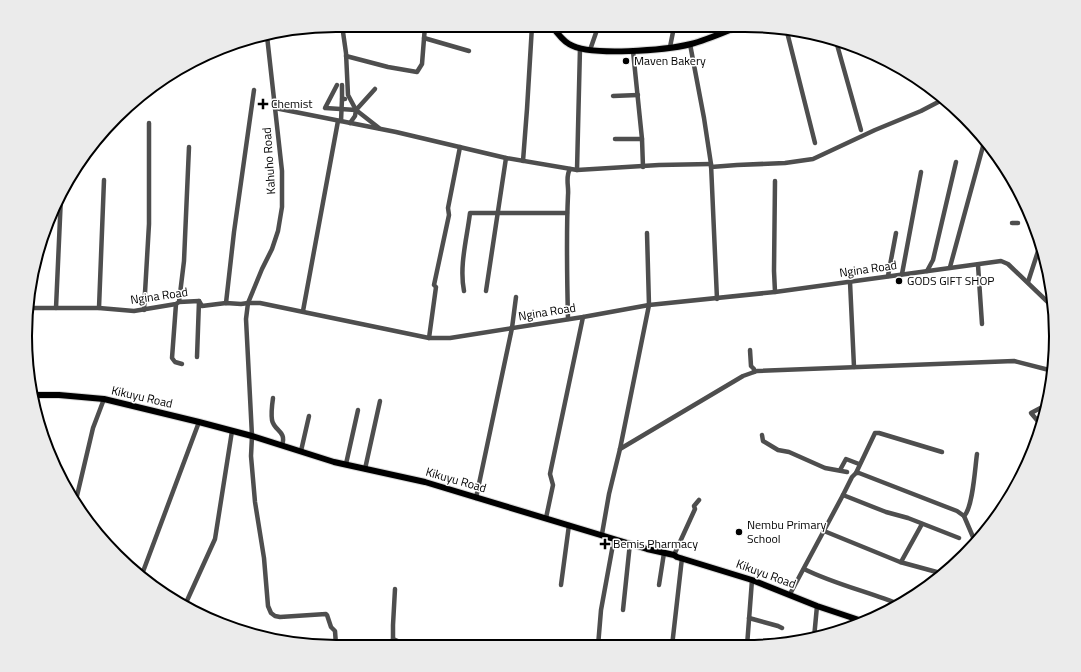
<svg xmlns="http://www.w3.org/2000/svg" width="1081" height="672" font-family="'Titillium Web',sans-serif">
<rect width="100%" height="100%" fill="#fff"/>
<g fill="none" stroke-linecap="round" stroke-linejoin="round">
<defs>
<g id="major">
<path d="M552,26C557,33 562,40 569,44C589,57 667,50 691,44C706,40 722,33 737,27"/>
<polyline points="35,395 59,395 104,399 199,422 252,436 334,462 425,482 647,549 674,555 677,557 752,580 817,606 862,621"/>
</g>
</defs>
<use href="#major" stroke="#dbdbdb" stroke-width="8"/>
<g stroke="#4e4e4e" stroke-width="4.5">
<polyline points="342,25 346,53 348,95 356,110 355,116 350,123"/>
<polyline points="786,28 815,143"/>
<polyline points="267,36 282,171 282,207 278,231 272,249 262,269 248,303 246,319 252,436 251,456 255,502 264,558 268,606 271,613 275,616 280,617 326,614 327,615 331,627 335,631 336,645"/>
<polyline points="424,38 469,51"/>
<polyline points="836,41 861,130"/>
<polyline points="690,44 704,118 711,164 717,299"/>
<polyline points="670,47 674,27"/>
<polyline points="590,50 598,27"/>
<polyline points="633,51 642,139 643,167"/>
<polyline points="346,56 388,67 417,72 422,64 425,26"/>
<polyline points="915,78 917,83"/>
<polyline points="337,85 325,108 356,110 379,128"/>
<polyline points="342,85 342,99 345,99"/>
<polyline points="613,96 638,95"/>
<polyline points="275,108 396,132 506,158 577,170 659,165 711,164"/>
<polyline points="356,110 375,89"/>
<polyline points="341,121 342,99"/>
<polyline points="615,139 642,139"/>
<polyline points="523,161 527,109 532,26"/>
<polyline points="711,167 737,165 785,163 813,159 875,130 921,111 944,99"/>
<polyline points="577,170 580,48"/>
<polyline points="1014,189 1018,189"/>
<polyline points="1012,223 1018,223"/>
<polyline points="978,265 982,324"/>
<polyline points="950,267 985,139"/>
<polyline points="927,271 933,260 956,162"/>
<polyline points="902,274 921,172"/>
<polyline points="888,276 896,233"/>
<polyline points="850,282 854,367"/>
<polyline points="1028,282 1041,242"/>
<path d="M464,291C459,266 467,238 470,213H567"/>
<polyline points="486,291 506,158"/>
<polyline points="775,292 774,271 775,181"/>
<polyline points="179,302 184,261 189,147"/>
<polyline points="226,303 234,232 254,90"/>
<polyline points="176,304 172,358 175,362 182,364"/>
<polyline points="30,308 99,308 134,311 176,304 179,302 199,301 202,306 226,303 241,304 248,303 260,303 429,338 450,338 583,317 649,305 775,292 1001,261 1008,264 1054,308"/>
<polyline points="56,308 61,196"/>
<polyline points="99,308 104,180"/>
<polyline points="144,310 149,224 149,123"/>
<polyline points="303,311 338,121"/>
<path d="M568,319C567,278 566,237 568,195C569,186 565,177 570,169"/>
<polyline points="429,338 436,287 434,285 449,215 448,208 460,147"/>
<polyline points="750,350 751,366 754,369 754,372"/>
<polyline points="197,357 199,301"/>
<path d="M273,398C272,405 271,413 272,420C274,431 287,431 282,445"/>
<polyline points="1042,426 1031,413 1048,404"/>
<polyline points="762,435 763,441 778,450 789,452 825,468 847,472"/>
<polyline points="620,449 743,376 757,371 1014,361 1053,371"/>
<polyline points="301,451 309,416"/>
<polyline points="346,464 358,410"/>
<polyline points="1027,466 1027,454"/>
<polyline points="365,469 380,401"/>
<polyline points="840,470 846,459 859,464"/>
<polyline points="856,473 875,433 879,433 942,452"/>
<polyline points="843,495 886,512 908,518 959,538"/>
<polyline points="476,498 512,328 516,297"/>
<polyline points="76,500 93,428 104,399"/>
<path d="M964,516C973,508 975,467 977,454"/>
<polyline points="546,518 553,485 550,474 551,469 583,317"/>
<polyline points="824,531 900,562 944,574"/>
<polyline points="602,534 609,494 620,449 649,305 647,233"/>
<polyline points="674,555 695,509 694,506 699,500"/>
<polyline points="901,562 922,524"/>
<path d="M804,569C834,584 869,592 901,605"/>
<polyline points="141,577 199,422"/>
<polyline points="561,585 569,525"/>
<polyline points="659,585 664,553"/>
<polyline points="790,594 843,495 852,477 856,473 859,473 957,511 964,516 973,537 979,539"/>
<polyline points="185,605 215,539 232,431"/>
<polyline points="623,610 630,543"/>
<polyline points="749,618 778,626 782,628"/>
<polyline points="814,638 817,606"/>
<polyline points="393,639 407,645"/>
<polyline points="393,645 393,625 395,589"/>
<polyline points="598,646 601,610 614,539"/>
<polyline points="672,646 682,558"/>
<polyline points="747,646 752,580"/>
</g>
<use href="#major" stroke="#000" stroke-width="6"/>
</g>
<g fill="#000" stroke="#fff" stroke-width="1.5">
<circle cx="626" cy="61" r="4"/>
<path d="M261 98h4v4h4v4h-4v4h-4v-4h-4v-4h4z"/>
<circle cx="899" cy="281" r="4"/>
<circle cx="739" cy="532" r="4"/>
<path d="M603 538h4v4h4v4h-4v4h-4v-4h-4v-4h4z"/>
</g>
<g text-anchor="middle" stroke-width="3" stroke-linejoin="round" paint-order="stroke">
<g font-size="12" fill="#000" stroke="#fff" text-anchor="start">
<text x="634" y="65">Maven Bakery</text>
<text x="271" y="108">Chemist</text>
<text x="907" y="285">GODS GIFT SHOP</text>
<text x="747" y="529">Nembu Primary<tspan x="747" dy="14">School</tspan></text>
<text x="613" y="548">Bemis Pharmacy</text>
</g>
<g font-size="12" fill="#000" stroke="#fff">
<text transform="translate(269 161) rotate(-94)" y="4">Kahuho Road</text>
<text transform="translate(868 269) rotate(-8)" y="4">Ngina Road</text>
<text transform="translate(159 296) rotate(-8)" y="4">Ngina Road</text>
<text transform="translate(547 312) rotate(-9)" y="4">Ngina Road</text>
<text transform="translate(142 397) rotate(13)" y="4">Kikuyu Road</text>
<text transform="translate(456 480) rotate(16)" y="4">Kikuyu Road</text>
<text transform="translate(766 574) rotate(20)" y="4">Kikuyu Road</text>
</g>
</g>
<path d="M0 0H1081V672H0ZM336 32H745A304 304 0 0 1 1049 336V336A304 304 0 0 1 745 640H336A304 304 0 0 1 32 336V336A304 304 0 0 1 336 32Z" fill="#ebebeb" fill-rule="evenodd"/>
<path fill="none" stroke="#000" stroke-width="2" d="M336 32H745A304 304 0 0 1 1049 336V336A304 304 0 0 1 745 640H336A304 304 0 0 1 32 336V336A304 304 0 0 1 336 32Z"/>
</svg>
